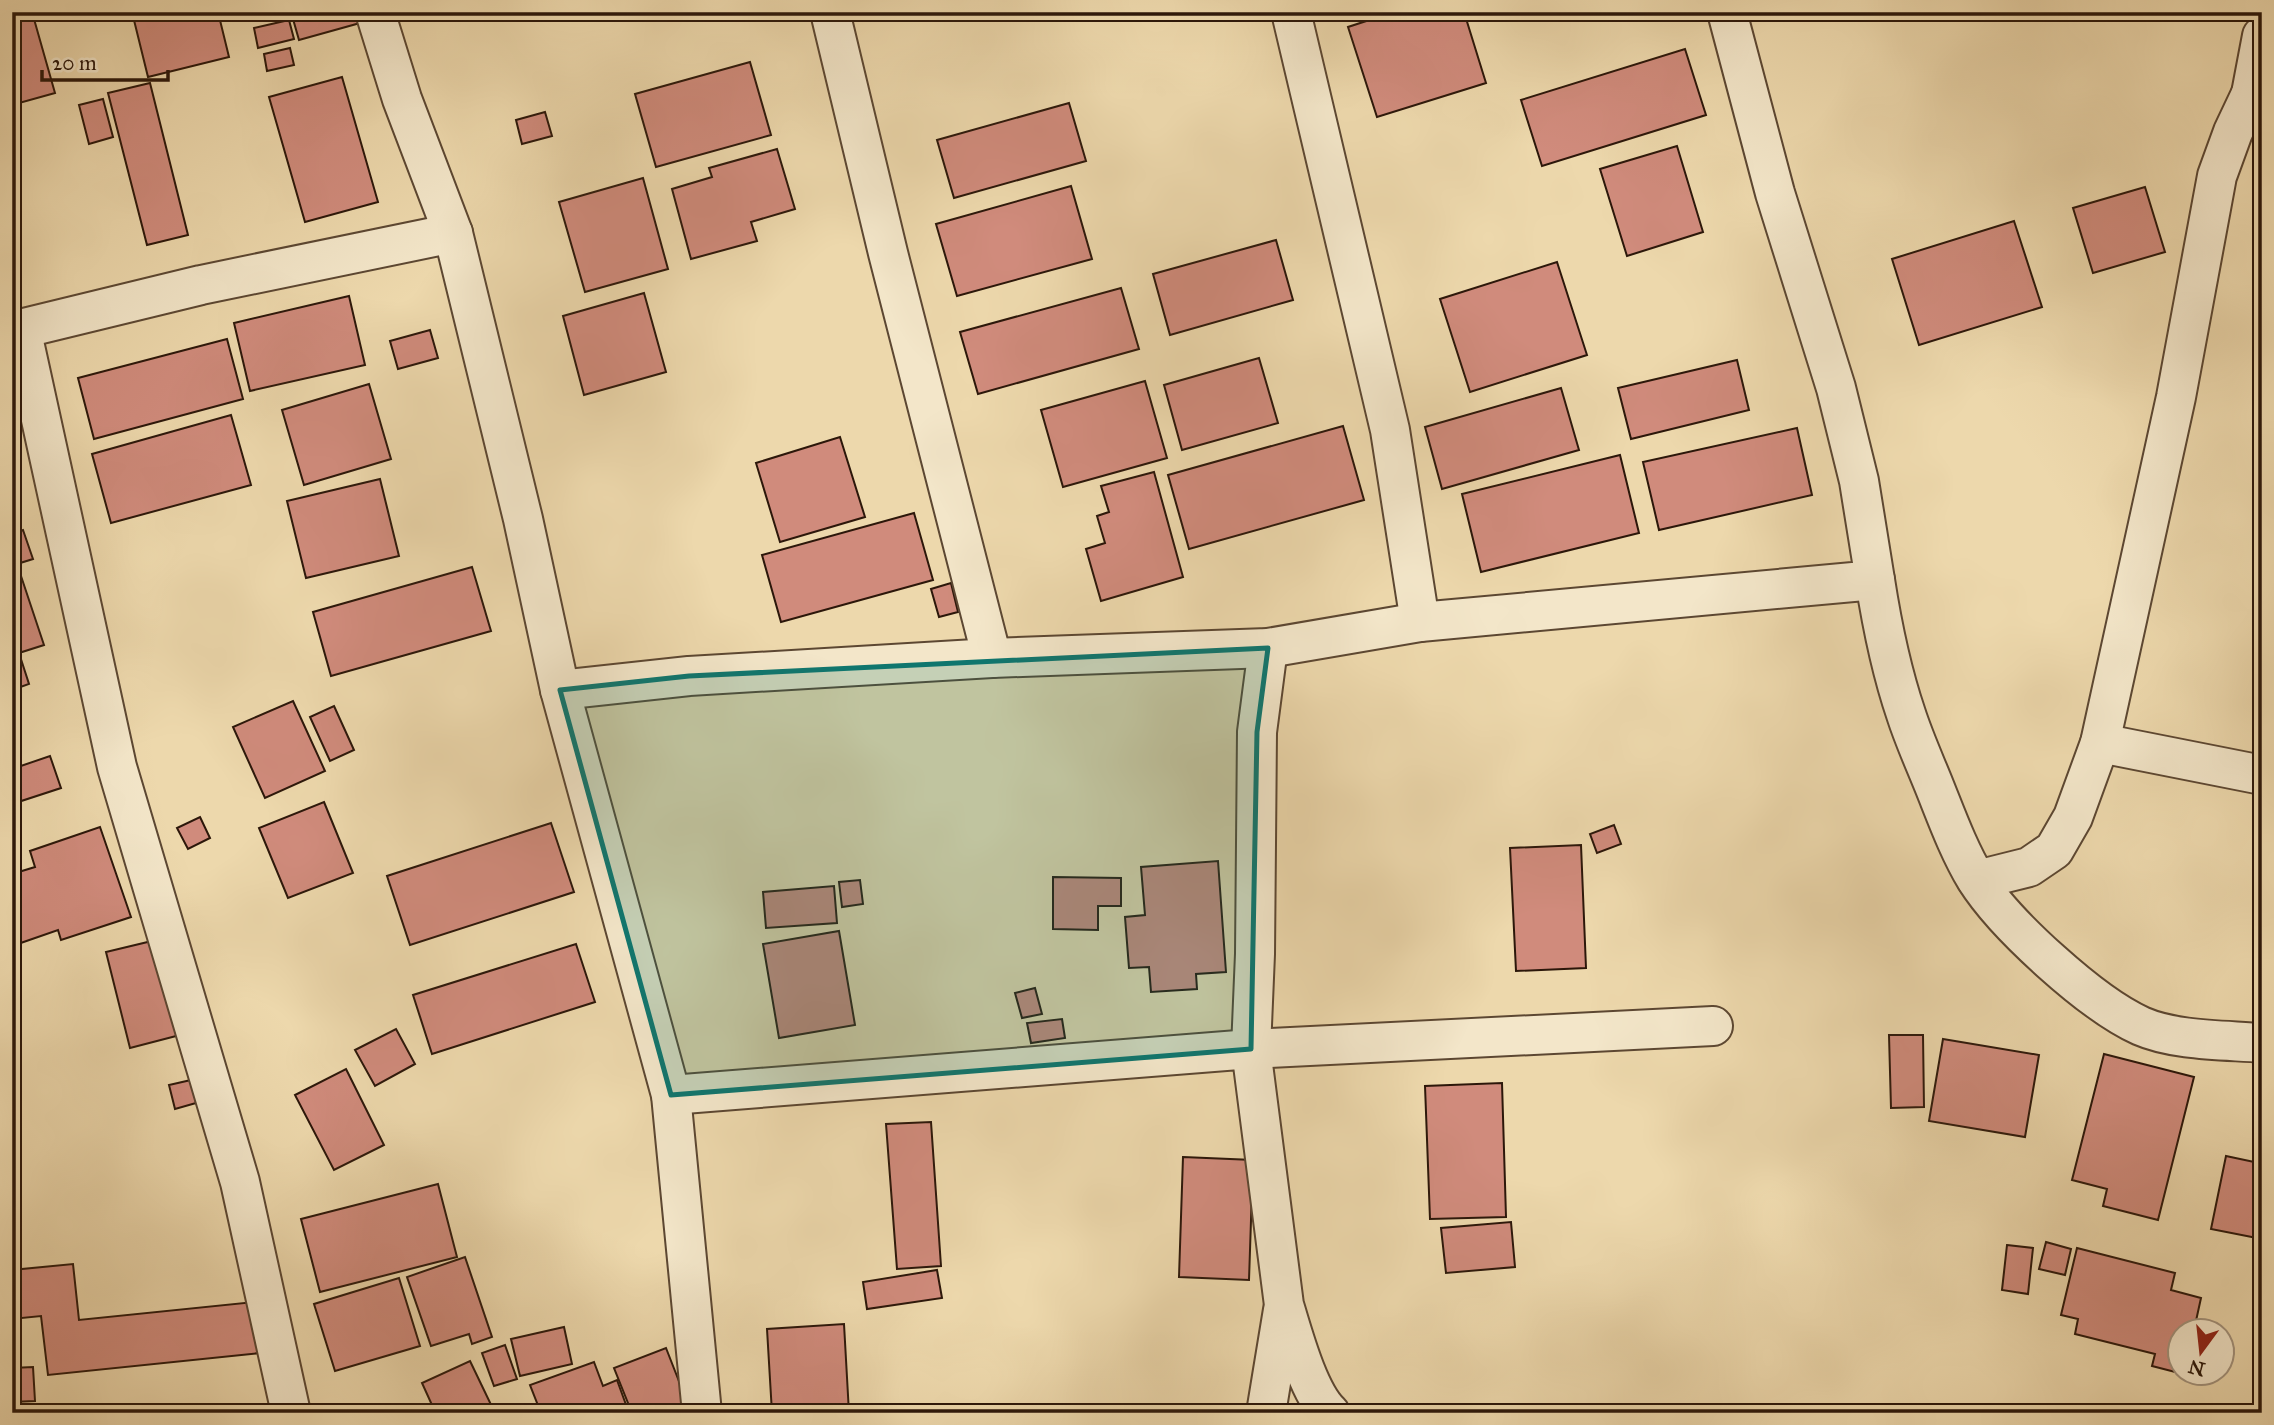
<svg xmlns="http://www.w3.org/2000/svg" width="2274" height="1425" font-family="'IM FELL Great Primer',serif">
<rect width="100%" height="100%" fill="#edd8ac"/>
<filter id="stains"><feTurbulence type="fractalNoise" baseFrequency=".00286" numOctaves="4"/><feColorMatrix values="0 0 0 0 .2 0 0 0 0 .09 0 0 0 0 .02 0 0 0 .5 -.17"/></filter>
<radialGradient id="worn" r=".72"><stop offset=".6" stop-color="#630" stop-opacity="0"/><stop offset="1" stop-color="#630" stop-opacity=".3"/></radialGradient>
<g fill="#d08b7c" stroke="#2c170a" stroke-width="2">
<polygon points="12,12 32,12 55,93 12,105"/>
<polygon points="132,12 218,12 229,57 148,77"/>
<polygon points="246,12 268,12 247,17"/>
<polygon points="291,12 356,12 360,23 299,40"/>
<polygon points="1394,12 1464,12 1486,83 1377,117 1348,27"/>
<polygon points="289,20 294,39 258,48 254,28"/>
<polygon points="290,48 294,65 267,71 264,54"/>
<polygon points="1685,49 1706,115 1542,166 1521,100"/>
<polygon points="750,62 771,135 656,167 635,94"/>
<polygon points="342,77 378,202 305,222 269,97"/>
<polygon points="150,83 188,235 147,245 108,93"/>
<polygon points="103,99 113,137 89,144 79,105"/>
<polygon points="1069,103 1086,161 954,198 937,140"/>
<polygon points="545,112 552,136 522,144 516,120"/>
<polygon points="1677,146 1703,232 1627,256 1600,169"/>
<polygon points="777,149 795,209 751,222 757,241 691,259 672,189 712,177 709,168"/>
<polygon points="643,178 668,269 585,292 559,202"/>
<polygon points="1071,186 1092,259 957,296 936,224"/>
<polygon points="2145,187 2165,252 2093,273 2073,208"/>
<polygon points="2014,221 2042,307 1919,345 1892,259"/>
<polygon points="1276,240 1293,300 1170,335 1153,274"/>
<polygon points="1557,262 1587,355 1470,392 1440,299"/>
<polygon points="1121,288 1139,349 978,394 960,332"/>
<polygon points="644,293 666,372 584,395 563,316"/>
<polygon points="349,296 365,365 250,391 234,323"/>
<polygon points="430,330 438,358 398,369 390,341"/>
<polygon points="227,339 243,399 94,439 78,378"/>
<polygon points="1259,358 1278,423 1182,450 1164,385"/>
<polygon points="1737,360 1749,410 1631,439 1618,388"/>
<polygon points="1145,381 1167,458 1063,487 1041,410"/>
<polygon points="369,384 391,459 304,485 282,410"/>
<polygon points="1561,388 1579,450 1442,489 1425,427"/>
<polygon points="231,415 251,485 111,523 92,454"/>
<polygon points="1343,426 1364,500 1189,549 1168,475"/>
<polygon points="1797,428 1812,495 1659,530 1643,462"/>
<polygon points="840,437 865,517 780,542 756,463"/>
<polygon points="1620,455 1639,533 1481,572 1462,494"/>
<polygon points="1154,472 1183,577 1101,601 1086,549 1105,543 1097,516 1109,512 1101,486"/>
<polygon points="380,479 399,556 306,578 287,501"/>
<polygon points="914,513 933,580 781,622 762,555"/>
<polygon points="23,530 33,559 17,564 44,645 19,653 29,684 12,690 12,534"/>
<polygon points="472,567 491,631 331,676 313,612"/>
<polygon points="951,583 958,612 939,617 931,589"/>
<polygon points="293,701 325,771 265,798 233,727"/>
<polygon points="334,706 354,750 330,761 310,717"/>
<polygon points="50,756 61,788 12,804 12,769"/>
<polygon points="324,802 353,873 288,898 259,828"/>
<polygon points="200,817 210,838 188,849 177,828"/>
<polygon points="551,823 574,892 410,945 387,876"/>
<polygon points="1614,825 1621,844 1597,853 1590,834"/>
<polygon points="100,827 131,917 61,940 58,930 12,946 12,874 35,867 30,851"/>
<polygon points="1581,845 1586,968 1516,971 1510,848"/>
<polygon points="1218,861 1226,972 1196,974 1197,989 1151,992 1149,967 1129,968 1125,917 1145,915 1141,867"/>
<polygon points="1053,877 1121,878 1121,906 1098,906 1098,930 1053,929"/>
<polygon points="860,880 863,904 842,907 839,882"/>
<polygon points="834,886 837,923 766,928 763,892"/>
<polygon points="839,931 855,1025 779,1038 763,944"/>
<polygon points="156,940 180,1035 130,1048 106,952"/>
<polygon points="576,944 595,1002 432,1054 413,995"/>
<polygon points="1035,988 1042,1014 1022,1018 1015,993"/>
<polygon points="1062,1019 1065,1038 1031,1043 1027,1023"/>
<polygon points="396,1029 415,1064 375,1086 355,1050"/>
<polygon points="1889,1035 1923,1035 1924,1107 1891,1108"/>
<polygon points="1943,1039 2039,1055 2025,1137 1929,1121"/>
<polygon points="2104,1054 2194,1077 2158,1220 2103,1206 2107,1189 2072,1180"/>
<polygon points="346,1069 384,1145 334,1170 295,1095"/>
<polygon points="191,1080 196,1103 175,1109 169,1085"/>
<polygon points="1502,1083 1506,1217 1430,1219 1425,1086"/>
<polygon points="931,1122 941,1266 897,1269 886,1124"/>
<polygon points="2226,1156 2259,1163 2255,1183 2262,1184 2262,1239 2211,1229"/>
<polygon points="1183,1157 1253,1160 1249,1280 1179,1277"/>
<polygon points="438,1184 457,1257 320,1292 301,1219"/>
<polygon points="1511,1222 1515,1267 1446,1273 1441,1228"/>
<polygon points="2046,1242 2071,1249 2065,1275 2039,1269"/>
<polygon points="2007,1245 2033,1248 2028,1294 2002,1290"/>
<polygon points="2077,1248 2175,1273 2171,1290 2201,1298 2194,1330 2180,1330 2180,1372 2183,1374 2152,1366 2155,1354 2075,1334 2078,1319 2061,1315"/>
<polygon points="465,1257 492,1337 472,1344 469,1334 431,1346 407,1277"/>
<polygon points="73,1264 79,1320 254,1302 260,1353 48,1375 41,1316 12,1319 12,1270"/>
<polygon points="937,1270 942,1298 867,1309 863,1282"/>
<polygon points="399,1278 420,1346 335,1371 314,1304"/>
<polygon points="844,1324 849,1413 772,1413 767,1329"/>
<polygon points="564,1327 572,1364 520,1376 511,1339"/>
<polygon points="505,1345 517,1379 494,1386 482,1353"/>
<polygon points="666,1348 689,1407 675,1413 632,1413 614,1368"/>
<polygon points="470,1361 495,1413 428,1413 425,1408 432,1405 422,1383"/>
<polygon points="594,1362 603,1386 617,1380 629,1413 541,1413 530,1385"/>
<polygon points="33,1367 35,1401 12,1402 12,1368"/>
</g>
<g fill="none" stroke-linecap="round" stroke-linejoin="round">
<defs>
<g id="minor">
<polyline points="375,12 402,99 453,233 523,519 560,690 671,1095 702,1413"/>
<polyline points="830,12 888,253 992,658"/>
<polyline points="1291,12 1390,430 1420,622"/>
<polyline points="2251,94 2262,36"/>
<polyline points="21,328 117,767 240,1182 291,1413"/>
<polyline points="12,331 201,285 453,233"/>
<path d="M1875,580C1882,625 1891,670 1906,714C1914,739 1925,763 1935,788C1947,818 1959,851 1976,879C2005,925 2092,1004 2141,1026C2175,1041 2225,1040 2262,1043"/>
<polyline points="1268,648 1257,732 1255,954 1251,1049 1713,1026"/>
<polyline points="560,690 689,676 992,658 1268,648 1420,622 1875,580 1859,481 1836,388 1775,193 1727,12"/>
<polyline points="2100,743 2262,775"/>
<polyline points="1977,880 2029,867 2054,850 2073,817 2100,743 2176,397 2217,176 2233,132 2251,94 2262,84"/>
<path d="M671,1095L1251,1049L1284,1305C1293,1334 1308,1392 1330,1413"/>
<polyline points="1266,1413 1283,1310"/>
</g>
</defs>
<use href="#minor" stroke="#5c4732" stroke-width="42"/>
<use href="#minor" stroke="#f3e6c9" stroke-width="38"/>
</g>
<path fill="#0f766e" fill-opacity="0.2" stroke="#0f766e" stroke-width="5" stroke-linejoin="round" d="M1268,648L1257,732L1251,1049L671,1095L560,690L689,676Z"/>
<rect width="2274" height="1425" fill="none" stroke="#edd8ac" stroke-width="42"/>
<rect x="14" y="14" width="2246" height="1397" fill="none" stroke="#2c170a" stroke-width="3.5"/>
<rect x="21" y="21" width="2232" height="1383" fill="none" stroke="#2c170a" stroke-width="2"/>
<g transform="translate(2201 1352) rotate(195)"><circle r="33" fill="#f3e6c9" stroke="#a3937d" stroke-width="2"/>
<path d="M0-5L12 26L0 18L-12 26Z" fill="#8f2418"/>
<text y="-10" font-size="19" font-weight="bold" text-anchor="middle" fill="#2c170a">N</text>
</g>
<path d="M42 70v10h126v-10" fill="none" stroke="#2c170a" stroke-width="3.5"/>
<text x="52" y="70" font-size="21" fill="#2c170a" stroke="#f3e6c9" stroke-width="5" paint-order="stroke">20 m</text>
<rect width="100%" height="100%" filter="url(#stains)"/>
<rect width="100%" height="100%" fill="url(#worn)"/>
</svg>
